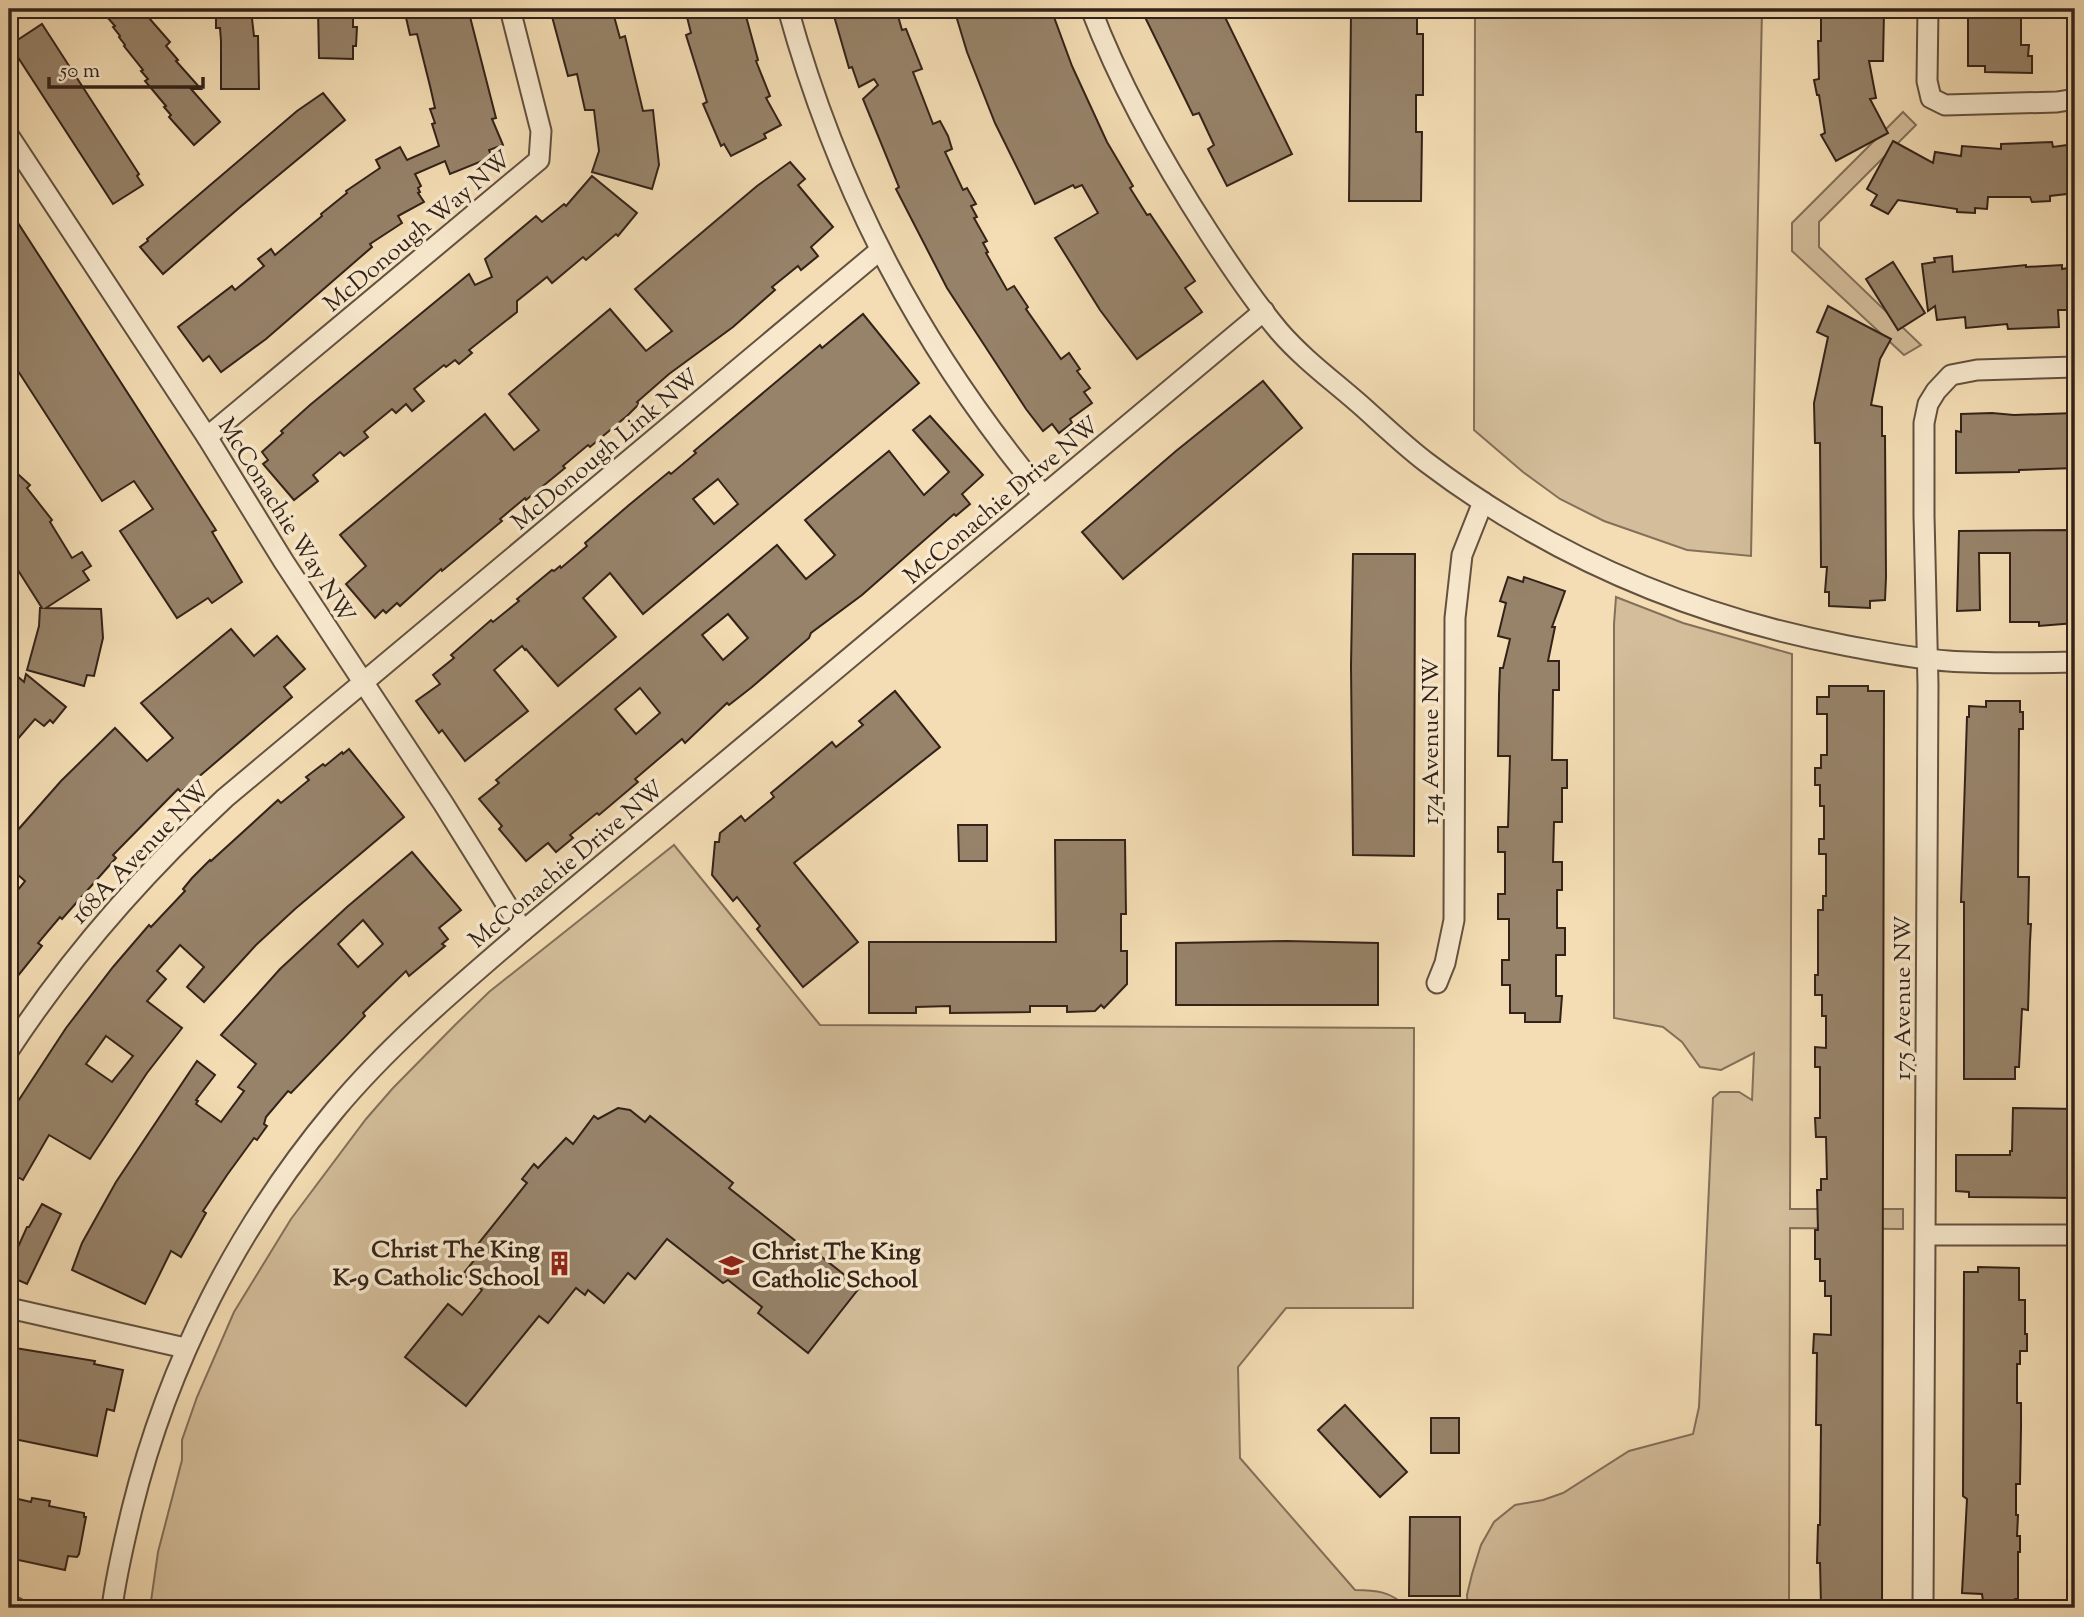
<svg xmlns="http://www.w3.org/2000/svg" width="2084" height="1617" font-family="'Sorts Mill Goudy',serif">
<rect width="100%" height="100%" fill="#f4ddb4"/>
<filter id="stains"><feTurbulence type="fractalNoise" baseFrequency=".00286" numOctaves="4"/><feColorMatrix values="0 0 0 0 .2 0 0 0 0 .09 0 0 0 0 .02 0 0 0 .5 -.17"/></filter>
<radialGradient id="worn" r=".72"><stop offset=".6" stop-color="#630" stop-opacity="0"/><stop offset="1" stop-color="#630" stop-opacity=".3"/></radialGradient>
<g fill="#d3bd9a" stroke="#83705a" stroke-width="2">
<polygon points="1475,9 1762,9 1751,556 1687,550 1604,521 1560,499 1523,472 1474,430"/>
<polygon points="1903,112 1916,125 1819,222 1819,247 1921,345 1904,355 1792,251 1792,223"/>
<polygon points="1616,597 1683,623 1792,654 1790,1209 1903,1209 1903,1229 1790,1228 1789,1608 1468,1608 1467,1595 1472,1574 1481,1545 1494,1522 1515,1505 1543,1500 1563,1493 1629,1451 1693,1434 1699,1407 1713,1098 1720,1092 1739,1092 1752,1100 1754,1053 1721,1070 1700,1067 1682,1042 1663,1027 1614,1018 1614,624"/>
<path d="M674,845L820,1025L1414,1028L1413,1308H1286L1238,1367L1240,1458L1355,1590C1373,1590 1394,1591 1405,1608H150L158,1552L182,1460V1440L197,1397L234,1312L291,1219L366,1119L393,1088L455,1025L489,992Z"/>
</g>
<g fill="#97836a" stroke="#332219" stroke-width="2" fill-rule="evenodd">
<polygon points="100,9 159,9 149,18 170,42 166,46 178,60 176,61 201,89 191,89 220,122 194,145 169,117 171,115 164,107 166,106 145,81 148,79 141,71 143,70 124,46 125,45 119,37 120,36 113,27 115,26"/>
<polygon points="216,9 251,10 254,36 258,36 259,89 221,89 221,41 220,28 216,28"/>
<polygon points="318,9 350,9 350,14 353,14 353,27 357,27 356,46 353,46 353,59 319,58"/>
<polygon points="404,9 468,9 496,118 492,119 503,145 489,150 492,157 450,174 445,161 415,174 421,186 418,188 420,192 418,193 424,202 398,216 402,223 370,244 372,247 266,339 221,372 209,356 203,361 178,327 232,286 235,290 264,266 258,259 271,249 275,255 322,216 321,214 347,193 346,191 380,168 376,160 400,147 407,160 439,146 432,124 435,123 430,109 435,108 430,86 417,34 410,35"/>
<polygon points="550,9 612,9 620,38 625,36 643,111 653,110 659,165 652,189 592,172 599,151 594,110 585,110 577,74 568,76"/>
<polygon points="685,9 744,9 758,60 756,61 770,96 766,98 781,125 764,134 766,138 731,156 724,144 721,146 703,104 707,102 686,35 691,33"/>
<polygon points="832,9 896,9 902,30 906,29 922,69 913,72 933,124 940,121 948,136 952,149 945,152 963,190 967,188 976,204 971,206 977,217 974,218 987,241 983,243 988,252 986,253 1007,290 1014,286 1028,307 1026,309 1061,359 1069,353 1080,369 1077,371 1090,388 1084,392 1092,403 1070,419 1072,423 1059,433 1052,424 1043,431 1026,409 947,288 896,189 899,187 863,99 878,85 874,79 859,87 852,67 849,68"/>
<polygon points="954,9 1051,9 1072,66 1107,142 1133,186 1130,188 1147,215 1150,214 1195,281 1185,288 1202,312 1137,359 1100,310 1055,238 1098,213 1082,185 1075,188 1073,185 1035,204 995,123 967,52"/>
<polygon points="1141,9 1221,9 1292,154 1227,186 1208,149 1214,145 1199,113 1193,115"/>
<polygon points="1357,9 1417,9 1417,34 1423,34 1423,95 1416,95 1416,132 1422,132 1421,201 1349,201 1351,14 1357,14"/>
<polygon points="1821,9 1874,9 1874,12 1884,12 1883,61 1869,61 1876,98 1870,99 1888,133 1836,161 1821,135 1825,133 1819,95 1817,95 1814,80 1819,79 1818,41 1821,41"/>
<polygon points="2021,12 2021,45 2029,45 2028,56 2032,56 2032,73 1985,72 1985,66 1968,66 1968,18 1984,18 1984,13"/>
<polygon points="42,24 139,174 137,176 143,185 113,204 10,45"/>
<polygon points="323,93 345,120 239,208 163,274 140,247 148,241 147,239 297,111"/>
<polygon points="1893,141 1933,163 1935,152 1961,156 1962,146 2001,149 2001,144 2052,142 2053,147 2075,144 2075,193 2050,196 2050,201 2032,202 2030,197 1988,197 1987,209 1975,208 1975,213 1957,212 1957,209 1898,200 1888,214 1871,205 1877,195 1867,189"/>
<polygon points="790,162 805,179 798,185 833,227 811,247 818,256 801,270 798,266 772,287 775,290 733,327 669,374 637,402 639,404 628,415 590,447 588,445 563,466 565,468 526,500 525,498 500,519 502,521 442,571 441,569 400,606 397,603 386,613 383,610 375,618 346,584 366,566 340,535 485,414 514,450 539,430 509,394 610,309 646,351 672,331 635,289 757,186"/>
<polygon points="592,176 637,213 618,236 616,234 586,260 583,257 552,283 547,277 517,301 517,312 469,350 472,353 459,364 455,360 446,367 444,365 414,389 424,401 412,411 406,404 396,413 392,409 364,432 368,437 344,456 340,452 313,475 318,481 294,500 263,464 268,460 262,452 283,433 281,431 310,405 469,274 475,285 492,277 485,259 536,216 542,222 564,204 566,206"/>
<polygon points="9,209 216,530 212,532 242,582 212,603 208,598 177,618 120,531 153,509 134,481 102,501 9,357"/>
<polygon points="1952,256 1953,272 2026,265 2026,267 2062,265 2062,269 2075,267 2075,310 2058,310 2059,327 2008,329 2007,324 1966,328 1965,317 1937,320 1935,306 1928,311 1922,264 1935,262 1934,258"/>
<polygon points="1893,262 1925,313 1898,330 1866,279"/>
<polygon points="1828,306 1891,339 1880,359 1871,405 1882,407 1882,436 1885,436 1886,577 1885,600 1870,601 1870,608 1829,606 1829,592 1825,592 1827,567 1821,567 1820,443 1815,443 1814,403 1828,337 1817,332"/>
<path d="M863,314L919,383L643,614L610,573L583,598L616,637L558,686L526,649L525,650L522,646L494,670L528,711L465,761L442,730L439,733L416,701L440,684L433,675L454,658L451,655L491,620L493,622L519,601L517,599L552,570L554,571L560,566L561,568L587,546L585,543L629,505L669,472L671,474L696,453L694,451L820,345L822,348ZM718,479L738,504L714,524L693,499Z"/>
<polygon points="1263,381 1302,428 1123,579 1082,532 1176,451"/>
<polygon points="1992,413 2014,415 2075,413 2075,468 2019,470 2019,472 1956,473 1956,431 1961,432 1961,414"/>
<path d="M930,416L983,475L962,494L970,504L956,516L954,514L862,595L811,633L809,638L752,687L729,705L727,703L685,743L682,739L635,779L638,782L599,815L597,813L570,835L573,838L556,852L548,843L526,861L499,829L502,826L479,799L499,783L496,780L777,545L806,579L832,558L835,555L805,520L889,451L924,495L949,472L913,430ZM728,614L748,638L723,660L702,635ZM640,688L660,713L636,734L615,709Z"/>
<polygon points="9,466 30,485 27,488 52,520 50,522 72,558 82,552 91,566 83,571 89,580 46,608 101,609 103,638 94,676 87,675 84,686 27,670 39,626 40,608 42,608 9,556"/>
<polygon points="2075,530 2075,623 2039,626 2039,622 2010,622 2010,553 1979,553 1980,610 1957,611 1959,531"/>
<polygon points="1353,554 1415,554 1414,856 1353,855 1351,666"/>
<polygon points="1508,577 1523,582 1524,577 1565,591 1552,627 1555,627 1548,661 1559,661 1559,690 1553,690 1552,760 1567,760 1567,788 1562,788 1562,822 1554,822 1553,862 1562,862 1562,890 1557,890 1557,928 1565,928 1565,955 1556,955 1556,996 1562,996 1560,1022 1525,1022 1525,1013 1510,1013 1510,985 1502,985 1502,960 1509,960 1509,919 1498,919 1498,894 1505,894 1505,852 1498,852 1498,827 1508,827 1510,756 1498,756 1499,695 1500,668 1503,668 1510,639 1498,636 1506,603 1500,601"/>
<polygon points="231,629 254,656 277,636 305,669 284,687 292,697 181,792 178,789 113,855 116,858 62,919 60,917 38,943 42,946 9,987 9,901 25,881 9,867 9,840 61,781 115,728 147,761 173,738 141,703"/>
<polygon points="9,669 24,682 26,674 66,707 53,723 50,720 44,726 35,719 9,749"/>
<polygon points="1829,686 1868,686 1868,691 1884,691 1882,1608 1821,1605 1820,1563 1817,1563 1818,1525 1820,1525 1821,1425 1816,1425 1817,1353 1813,1353 1814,1334 1831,1335 1831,1296 1825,1296 1825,1281 1820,1281 1820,1259 1815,1259 1815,1230 1818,1230 1817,1190 1821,1190 1821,1179 1827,1179 1826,1137 1816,1137 1815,1118 1820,1118 1820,1067 1815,1067 1815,1047 1826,1048 1826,1016 1822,1016 1822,995 1815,995 1815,975 1818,975 1818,910 1823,910 1823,896 1826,896 1826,854 1819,854 1819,839 1824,839 1824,806 1820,806 1820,785 1815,785 1815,768 1821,768 1821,755 1827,755 1827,714 1817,714 1817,697 1829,697"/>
<polygon points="895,691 940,747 794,863 858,942 803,987 757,929 760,926 737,897 733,901 712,875 715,842 719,842 720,833 741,816 745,821 774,797 771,793 832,742 836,747 863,725 859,721"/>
<polygon points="1986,701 2020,701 2020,712 2023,712 2023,729 2019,729 2018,877 2029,877 2028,924 2031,924 2030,942 2028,1010 2022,1009 2019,1067 2015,1067 2015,1079 1964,1079 1964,902 1961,902 1967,717 1969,717 1969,706 1986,707"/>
<path d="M349,749L404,817L295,909L256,945L204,1002L187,987L204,967L180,945L157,971L166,979L147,1001L182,1028L147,1073L90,1159L49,1135L23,1180L9,1172V1115L66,1028L113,967L149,925L151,927L185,891L183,889L192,878L210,860L211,861L278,800L281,803L309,780L306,777L323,764L325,766L342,752L343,754ZM106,1036L133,1056L112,1082L86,1064Z"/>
<polygon points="958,825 987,825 987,861 959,861"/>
<polygon points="1055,840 1125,840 1126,914 1121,914 1121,951 1127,951 1127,984 1104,1008 1101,1005 1095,1011 1067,1012 1067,1006 1030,1006 1030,1012 950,1013 950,1006 916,1007 916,1013 869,1013 869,942 1056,942"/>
<path d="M412,852L461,910L439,928L448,939L442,944L445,946L409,976L406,971L363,1013L365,1016L291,1093L288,1091L266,1117L264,1124L267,1126L257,1140L254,1138L227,1175L203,1211L206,1213L181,1257L171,1251L145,1304L72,1270L82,1243L116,1182L197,1061L215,1075L196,1100L198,1101L196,1104L221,1122L244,1091L238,1087L256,1064L221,1035L280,969L347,907ZM363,920L383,944L358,967L338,944Z"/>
<polygon points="1287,941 1378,943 1378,1005 1176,1005 1176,943"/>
<polygon points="618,1108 630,1110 645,1122 650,1116 733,1183 729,1188 807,1250 809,1247 860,1287 808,1353 758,1313 762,1307 728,1280 723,1283 667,1239 635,1279 628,1273 604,1303 588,1290 585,1295 576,1288 548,1323 539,1316 466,1406 405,1357 448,1304 462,1315 482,1290 463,1274 480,1253 474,1249 527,1183 522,1179 534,1164 538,1168 566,1138 573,1144 594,1116 598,1119"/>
<polygon points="2013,1108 2075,1109 2075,1198 1969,1197 1969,1192 1956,1191 1956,1155 2010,1155 2010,1151 2012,1151"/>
<polygon points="42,1204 61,1214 27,1284 9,1276 9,1267 27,1227 29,1227"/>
<polygon points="1978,1267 2019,1268 2019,1300 2025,1300 2025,1334 2027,1334 2027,1351 2020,1351 2020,1364 2017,1364 2017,1403 2021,1403 2021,1428 2020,1484 2016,1484 2016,1515 2018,1515 2017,1536 2020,1536 2020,1552 2018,1552 2018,1599 2015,1599 2015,1608 1984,1608 1982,1594 1962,1593 1967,1499 1963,1496 1964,1272 1978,1272"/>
<polygon points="9,1347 95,1361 94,1364 123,1370 114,1411 107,1409 97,1456 9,1438"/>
<polygon points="1345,1405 1407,1472 1380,1497 1318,1430"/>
<rect x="1431" y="1418" width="28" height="35"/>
<polygon points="32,1498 50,1501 49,1506 84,1513 84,1517 86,1517 79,1554 77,1557 68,1556 65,1570 9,1558 9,1506 16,1508 18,1499 31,1502"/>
<polygon points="1410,1517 1460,1517 1460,1596 1409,1596"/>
</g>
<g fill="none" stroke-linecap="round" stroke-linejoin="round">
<defs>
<g id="minor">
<path d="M788,9C839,193 921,348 1043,495"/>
<path d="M1091,9C1121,88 1163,162 1209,233C1231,267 1253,300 1279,331C1304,360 1336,383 1364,408C1384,426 1405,446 1426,462C1551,557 1695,617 1848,646C1881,652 1914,659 1948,661C1990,664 2033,663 2075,662"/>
<polyline points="1928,9 1927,81 1931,98 1945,105 2057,102 2075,99"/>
<polyline points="9,136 207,437 284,562 443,803 523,931"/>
<polyline points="207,437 539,160 541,131 510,9"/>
<polyline points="1437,983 1445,963 1454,920 1455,618 1462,555 1483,502"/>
<path d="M9,1050C70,957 143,874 225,798L879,251"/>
<polyline points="1926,1235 2075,1235"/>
<polyline points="9,1308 185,1348"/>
<polyline points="9,1607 16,1608"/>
<path d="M112,1608C116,1575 124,1542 132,1509C168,1363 238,1226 335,1110C390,1044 458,987 523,931L1264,311"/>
<polyline points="1923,1608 1928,685 1924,516 1924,423 1928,404 1936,391 1951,375 1977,370 2075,367"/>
</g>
</defs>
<use href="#minor" stroke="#635140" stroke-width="23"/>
<use href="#minor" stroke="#f8e9ce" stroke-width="19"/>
</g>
<defs>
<symbol id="building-bare" viewBox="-9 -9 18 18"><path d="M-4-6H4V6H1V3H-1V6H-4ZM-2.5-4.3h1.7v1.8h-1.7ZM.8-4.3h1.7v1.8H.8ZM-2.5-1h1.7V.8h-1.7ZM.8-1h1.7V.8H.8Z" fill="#8f2418" stroke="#f8e9ce" stroke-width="2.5" paint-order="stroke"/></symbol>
<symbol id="school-bare" viewBox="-9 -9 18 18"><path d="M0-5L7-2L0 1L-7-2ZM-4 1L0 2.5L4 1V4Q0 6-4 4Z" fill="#8f2418" stroke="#f8e9ce" stroke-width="2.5" paint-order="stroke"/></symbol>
</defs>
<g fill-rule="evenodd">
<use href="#building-bare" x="542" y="1246" width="35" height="35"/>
<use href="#school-bare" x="714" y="1248" width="35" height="35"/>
</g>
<g text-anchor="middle" stroke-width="7" stroke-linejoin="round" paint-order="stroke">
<g font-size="24" fill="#332219" stroke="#f8e9ce">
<text transform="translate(417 231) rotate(-40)" y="8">McDonough Way NW</text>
<text transform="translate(605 449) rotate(-40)" y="8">McDonough Link NW</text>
<text transform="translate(1001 500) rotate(-40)" y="8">McConachie Drive NW</text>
<text transform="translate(287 520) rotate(58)" y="8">McConachie Way NW</text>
<text transform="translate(1430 741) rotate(-90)" y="8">174 Avenue NW</text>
<text transform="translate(140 852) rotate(-46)" y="8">168A Avenue NW</text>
<text transform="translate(566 864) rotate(-40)" y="8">McConachie Drive NW</text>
<text transform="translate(1902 998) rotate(-90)" y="8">175 Avenue NW</text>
</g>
<g font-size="24" font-weight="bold" fill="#332219" stroke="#f8e9ce" text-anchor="end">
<text x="540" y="1257">Christ The King<tspan x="540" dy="28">K-9 Catholic School</tspan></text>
<text x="752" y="1259" text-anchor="start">Christ The King<tspan x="752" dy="28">Catholic School</tspan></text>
</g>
</g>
<rect width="2084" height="1617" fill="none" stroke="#f4ddb4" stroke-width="35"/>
<rect x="10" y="10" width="2063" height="1596" fill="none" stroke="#332219" stroke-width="3.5"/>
<rect x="18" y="18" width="2049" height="1582" fill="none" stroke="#332219" stroke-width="2"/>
<path d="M49 77v10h154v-10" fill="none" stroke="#332219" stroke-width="3.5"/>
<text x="60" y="77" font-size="21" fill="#332219" stroke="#f8e9ce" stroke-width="5" paint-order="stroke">50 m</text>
<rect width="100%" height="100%" filter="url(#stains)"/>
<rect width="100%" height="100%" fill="url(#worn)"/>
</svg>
